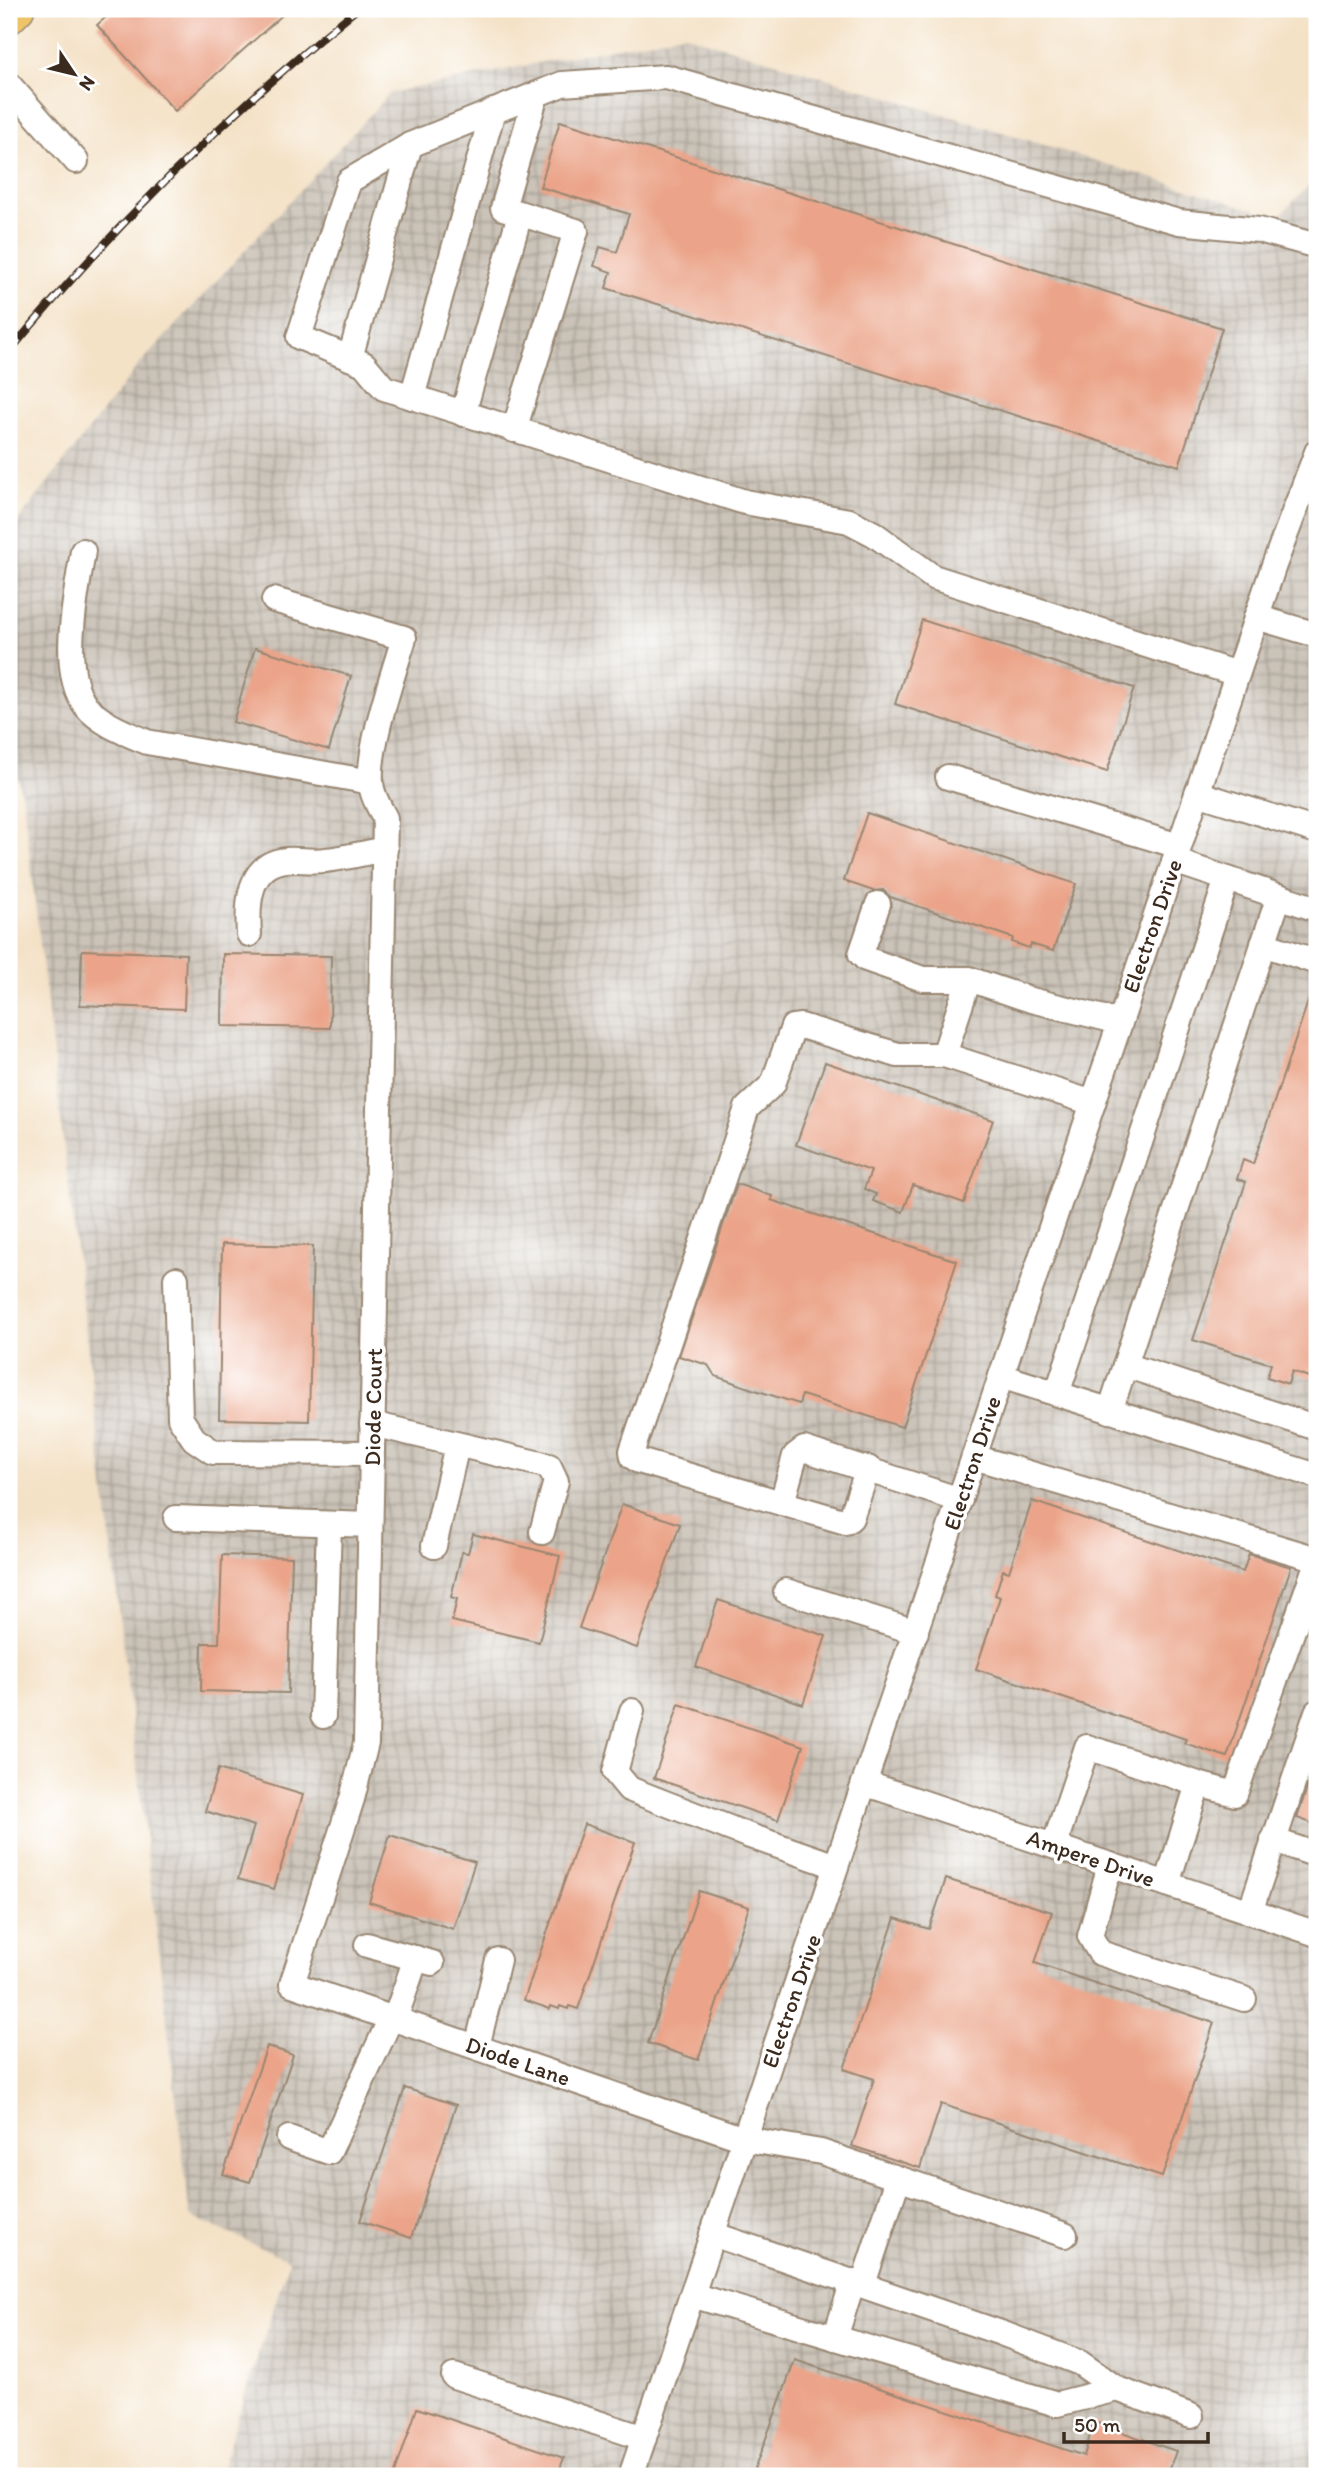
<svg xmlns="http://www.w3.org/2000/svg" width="1326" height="2485" font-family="Itim,sans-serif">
<defs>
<pattern id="industrial-grid" width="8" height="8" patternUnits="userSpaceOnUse" patternTransform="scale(1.75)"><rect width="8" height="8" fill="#cbc3b8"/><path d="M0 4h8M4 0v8" fill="none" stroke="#a69f95"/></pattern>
</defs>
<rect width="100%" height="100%" fill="#fff"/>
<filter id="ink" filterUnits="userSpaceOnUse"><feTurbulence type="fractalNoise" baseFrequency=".0143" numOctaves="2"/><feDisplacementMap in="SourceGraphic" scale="14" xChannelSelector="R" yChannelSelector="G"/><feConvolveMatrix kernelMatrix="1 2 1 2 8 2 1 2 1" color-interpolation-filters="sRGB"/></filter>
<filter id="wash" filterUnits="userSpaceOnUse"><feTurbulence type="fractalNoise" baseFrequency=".00686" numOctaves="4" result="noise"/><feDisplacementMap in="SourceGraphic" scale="28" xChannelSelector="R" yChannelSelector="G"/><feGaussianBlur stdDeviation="1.57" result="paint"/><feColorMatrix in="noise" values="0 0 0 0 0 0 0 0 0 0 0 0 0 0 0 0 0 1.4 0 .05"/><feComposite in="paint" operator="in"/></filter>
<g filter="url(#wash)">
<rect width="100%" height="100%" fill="#f4e2c7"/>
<polygon fill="url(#industrial-grid)" points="683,34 1278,217 1317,178 1317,2476 219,2476 289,2260 190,2216 23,799 9,750 9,533 137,367 390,93"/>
<g id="blocks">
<g fill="#eba489">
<polygon points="115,9 289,9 175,111 97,25"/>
<polygon points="560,121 1222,328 1179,466 606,288 611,272 594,266 600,247 617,252 629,214 540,187"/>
<polygon points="922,620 1134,688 1107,772 895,704"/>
<polygon points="255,648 351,676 329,750 233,722"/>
<polygon points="867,813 1076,884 1053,951 1031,944 1029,948 1012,942 1013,938 890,897 883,890 873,891 844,881"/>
<polygon points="82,950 186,954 184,1009 80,1005"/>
<polygon points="223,954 331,956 330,1028 222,1026"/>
<polygon points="1315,981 1317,982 1317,1380 1292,1371 1288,1384 1267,1377 1271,1364 1193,1340 1246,1182 1237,1179 1243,1160 1253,1164"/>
<polygon points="825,1062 993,1120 964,1203 913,1185 903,1212 873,1201 876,1194 864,1189 871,1171 796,1145"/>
<polygon points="737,1184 772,1196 771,1200 957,1261 902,1427 802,1395 799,1404 752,1389 715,1376 708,1365 679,1356"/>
<polygon points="222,1244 313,1246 309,1421 219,1419"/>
<polygon points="1032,1501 1243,1572 1249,1554 1291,1567 1227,1757 1184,1743 1186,1739 976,1669 1000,1597 995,1595 1003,1570 1009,1572"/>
<polygon points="622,1504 680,1524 637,1648 579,1628"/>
<polygon points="473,1534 560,1556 539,1642 452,1621 457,1599 451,1597 462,1552 468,1553"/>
<polygon points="222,1555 292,1557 288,1693 201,1691 202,1643 219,1643"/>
<polygon points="718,1600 826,1636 803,1704 696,1667"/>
<polygon points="679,1704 803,1746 778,1820 654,1778"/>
<polygon points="1317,1758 1317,1825 1297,1818"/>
<polygon points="218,1769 303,1795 274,1889 238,1879 254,1826 205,1811"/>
<polygon points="584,1824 635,1842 578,2009 569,2006 568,2009 560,2006 559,2009 551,2006 550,2009 524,2000"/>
<polygon points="390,1835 475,1862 453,1929 369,1902"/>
<polygon points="946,1879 1052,1912 1035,1963 1214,2023 1162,2177 941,2104 920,2168 852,2146 874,2079 844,2069 895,1918 929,1929"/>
<polygon points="699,1891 749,1907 698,2060 648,2043"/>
<polygon points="267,2046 293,2055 250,2182 223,2174"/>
<polygon points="405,2088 456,2105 411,2238 360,2221"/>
<polygon points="795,2360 1084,2456 1094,2422 1176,2451 1167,2476 752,2476"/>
<polygon points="417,2408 564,2458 557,2476 394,2476"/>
</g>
</g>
</g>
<g filter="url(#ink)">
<use href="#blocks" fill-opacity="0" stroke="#988672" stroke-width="2"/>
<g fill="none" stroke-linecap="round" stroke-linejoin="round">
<defs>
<g id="minor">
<polyline points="9,85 76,161"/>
<polyline points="350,358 410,145"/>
<polyline points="412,397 493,111"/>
<polyline points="463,414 520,214"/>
<polyline points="514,430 576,231 503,208 536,95"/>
<path d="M83,551C77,592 58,671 86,706C101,724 126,733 147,742L371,782"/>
<path d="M274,600L404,638C393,675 368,746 371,783C372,796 379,807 385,818L366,1743L352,1799L292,1984L744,2139L821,2152L1065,2235"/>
<polyline points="1256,617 1317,635"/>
<polyline points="1237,674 933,577 874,534 849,521 745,502 384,388 364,364 299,337 349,181 410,145 562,84 666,77 1179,222 1259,230 1317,246"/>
<polyline points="948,777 1179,846"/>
<polyline points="1197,793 1317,831"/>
<polyline points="1174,861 1317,909"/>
<polyline points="878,904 861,954 866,959 923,979 969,979 1031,1000 1120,1022"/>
<path d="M249,934C247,904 248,864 286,860C299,859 312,862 325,860C345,858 365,853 385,849"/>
<polyline points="1263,944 1317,962"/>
<polyline points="969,979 944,1055 1093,1103"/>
<polyline points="176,1279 180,1418 194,1439 213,1452 372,1453"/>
<polyline points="1125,1365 1317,1428"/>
<polyline points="1001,1376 1317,1476"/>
<polyline points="1057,1394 1227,879"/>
<polyline points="1110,1411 1279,896"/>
<polyline points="372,1424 549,1466 556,1481 542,1532"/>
<polyline points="974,1457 1317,1559"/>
<polyline points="868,1468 851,1518 846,1522 639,1461 633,1457 632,1451 747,1108 773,1084 793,1027 801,1026 898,1055 944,1055"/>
<polyline points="782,1503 795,1456 804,1449 960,1500"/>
<polyline points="176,1518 370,1525"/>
<polyline points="434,1546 457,1445"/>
<polyline points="786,1591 916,1632"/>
<polyline points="632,1711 615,1772 629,1789 747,1835 836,1866"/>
<polyline points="323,1716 329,1524"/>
<polyline points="864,1783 1317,1934"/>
<polyline points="1273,1840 1317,1855"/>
<polyline points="1054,1846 1087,1747 1198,1784"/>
<polyline points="1110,1865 1090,1936 1100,1953 1244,1999"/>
<polyline points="1167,1884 1198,1784 1235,1794 1317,1562"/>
<polyline points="1250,1912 1317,1712"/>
<polyline points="367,1945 432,1963"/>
<polyline points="395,2019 416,1958"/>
<polyline points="477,2047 498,1960"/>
<polyline points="289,2138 329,2152 391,2018"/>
<polyline points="712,2234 1001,2333 1080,2363 1117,2389"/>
<polyline points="863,2284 898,2179"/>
<polyline points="692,2295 1057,2404 1117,2389 1191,2416"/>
<polyline points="835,2338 853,2281"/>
<polyline points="454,2376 644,2438"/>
<polyline points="631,2476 1274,565 1317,452"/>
</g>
<polyline id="major" points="9,18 18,9"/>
</defs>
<use href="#minor" stroke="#988672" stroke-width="28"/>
<use href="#major" stroke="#988672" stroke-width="35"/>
<use href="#minor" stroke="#fff" stroke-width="24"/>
<use href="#major" stroke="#eec469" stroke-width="32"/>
<defs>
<path id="rail" d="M9,352C113,227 230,111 357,9"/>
</defs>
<use href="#rail" stroke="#3b2a1e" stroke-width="8"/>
<use href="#rail" stroke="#fff" stroke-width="5" stroke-dasharray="16" stroke-linecap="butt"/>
</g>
</g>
<g text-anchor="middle" stroke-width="7" stroke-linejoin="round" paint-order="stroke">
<g font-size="23" fill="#3b2a1e" stroke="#fff">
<text transform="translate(1152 926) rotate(-71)" y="8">Electron Drive</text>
<text transform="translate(373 1407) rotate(-89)" y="8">Diode Court</text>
<text transform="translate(972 1463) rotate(-72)" y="8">Electron Drive</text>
<text transform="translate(1091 1858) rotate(19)" y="8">Ampere Drive</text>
<text transform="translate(791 2001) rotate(-71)" y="8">Electron Drive</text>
<text transform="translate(518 2061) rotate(19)" y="8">Diode Lane</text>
</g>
</g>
<rect width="1326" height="2485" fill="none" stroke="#fff" stroke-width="35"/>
<g transform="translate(74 74) rotate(125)" stroke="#ffffff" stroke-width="5" paint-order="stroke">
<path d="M0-5L12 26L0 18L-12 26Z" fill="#3b2a1e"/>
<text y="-10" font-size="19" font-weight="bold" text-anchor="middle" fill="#3b2a1e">N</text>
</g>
<path d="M1064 2432v10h144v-10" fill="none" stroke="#3b2a1e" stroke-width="3.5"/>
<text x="1074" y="2432" font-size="21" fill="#3b2a1e" stroke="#ffffff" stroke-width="5" paint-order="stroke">50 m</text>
</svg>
